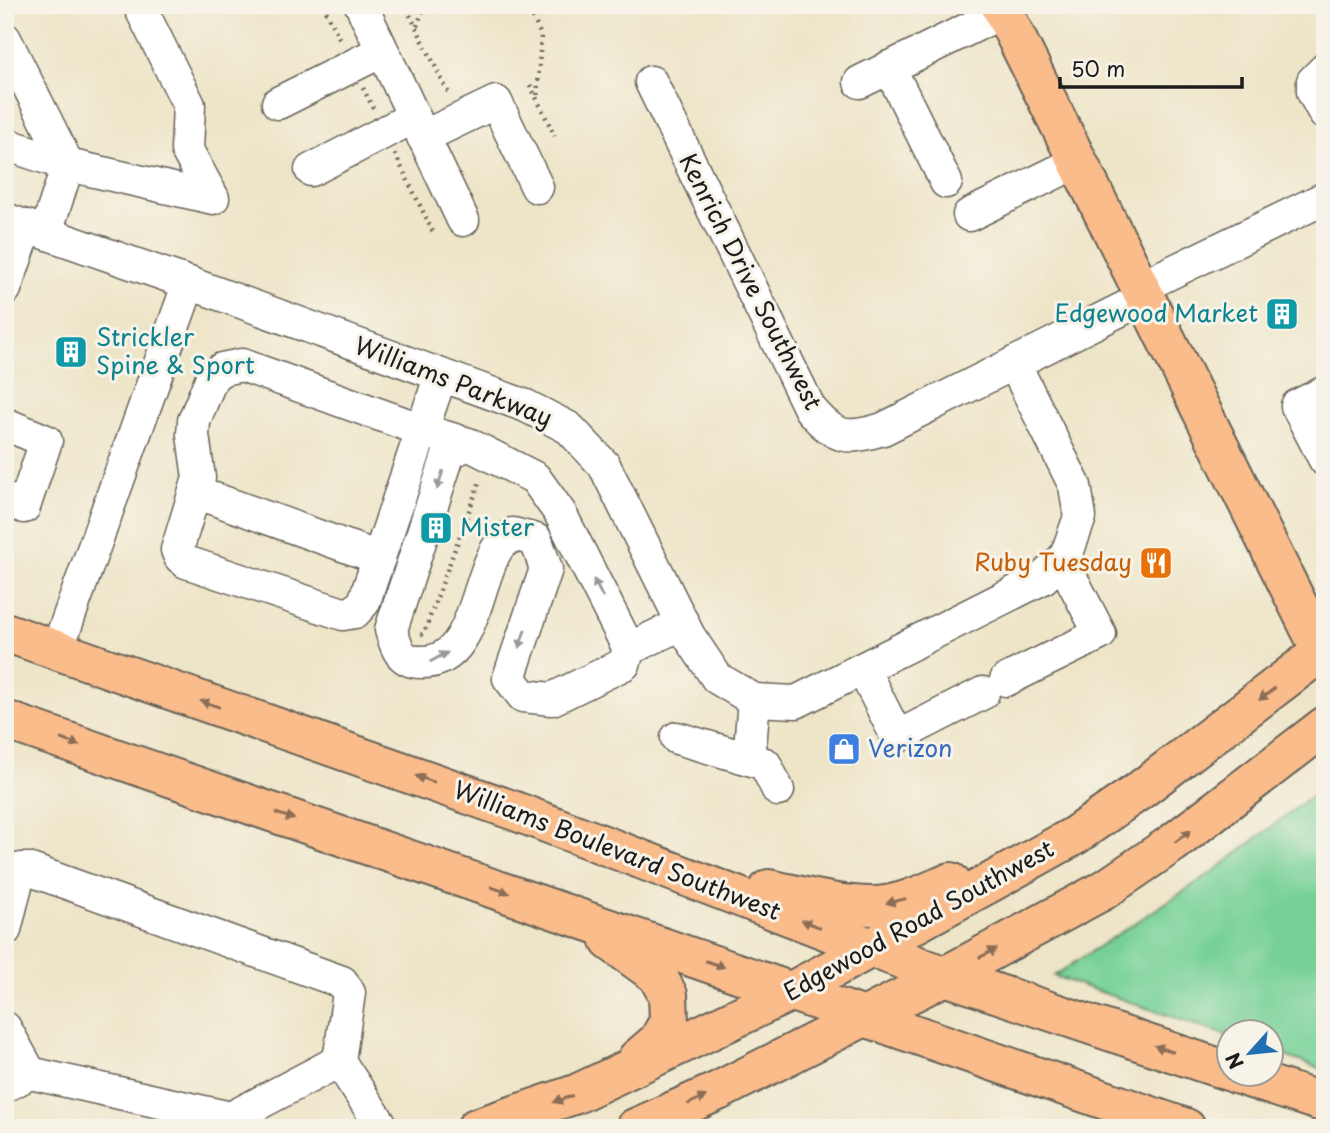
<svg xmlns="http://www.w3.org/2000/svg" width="1330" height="1133" font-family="'Playpen Sans',sans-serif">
<rect width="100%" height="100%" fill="#f7f3e8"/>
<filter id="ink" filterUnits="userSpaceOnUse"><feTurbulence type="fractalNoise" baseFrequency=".0143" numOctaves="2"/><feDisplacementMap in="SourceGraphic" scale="14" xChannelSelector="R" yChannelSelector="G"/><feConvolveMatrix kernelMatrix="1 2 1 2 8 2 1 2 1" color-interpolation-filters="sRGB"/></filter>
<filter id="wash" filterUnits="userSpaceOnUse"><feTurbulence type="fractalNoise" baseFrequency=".00686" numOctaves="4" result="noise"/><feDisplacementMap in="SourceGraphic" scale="28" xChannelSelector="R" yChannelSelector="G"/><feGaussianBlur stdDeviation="1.57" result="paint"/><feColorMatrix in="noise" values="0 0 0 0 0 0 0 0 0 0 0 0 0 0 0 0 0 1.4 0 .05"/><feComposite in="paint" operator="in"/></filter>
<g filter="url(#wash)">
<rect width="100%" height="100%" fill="#eee5c8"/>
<polygon fill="#77d197" stroke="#4a765a" stroke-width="2" points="1325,789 1325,1070 1271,1051 1270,1032 1228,1032 1228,1036 1054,976 1213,872 1305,801"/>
</g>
<g filter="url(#ink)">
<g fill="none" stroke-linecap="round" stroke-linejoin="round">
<defs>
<g id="minor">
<polyline points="361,5 463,220"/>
<polyline points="5,39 68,165 213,198 187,150 189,105 139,5"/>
<polyline points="889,67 946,182"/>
<polyline points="1325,69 1313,81 1313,92 1325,114"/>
<path d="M651,82L810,409C836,439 846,440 883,429L1144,298"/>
<polyline points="860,82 1003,12"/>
<polyline points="278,103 382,51"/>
<polyline points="423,137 496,102 537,187"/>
<polyline points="5,144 68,165 46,232"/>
<polyline points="311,170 414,117"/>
<polyline points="969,215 1077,162"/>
<polyline points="5,219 189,283 526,406 569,428 604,465 689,636 717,678 754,700 796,702 1043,578 1066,556 1080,517 1075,486 1014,363"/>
<polyline points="1139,288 1325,198"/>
<polyline points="5,289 27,226"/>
<polyline points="441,375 422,430 364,602 355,612 343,614 186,562 180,557 177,550 199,478 193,435 194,421 212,377 222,369 242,365 422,430 468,444"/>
<polyline points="1325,392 1297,406 1325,460"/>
<polyline points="5,424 46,441 24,507 5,499"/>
<polyline points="195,492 379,558"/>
<path d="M629,649L560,513L535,478L468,444L449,453L391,630C396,647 400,662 421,662C474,664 475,584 497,549C501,543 508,539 513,534L536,540L546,569L509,678L523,696L552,699L624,664L629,649L683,623"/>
<polyline points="57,650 189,283"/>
<polyline points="863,669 897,737 983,693"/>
<polyline points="1006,680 1100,634 1062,560"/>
<polyline points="677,738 749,759 754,700"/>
<polyline points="749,759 765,764 778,790"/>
<polyline points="5,930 18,877 21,869 28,869 342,982 349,993 339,1061 383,1128"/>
<polyline points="5,1028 30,1073"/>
<polyline points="5,1086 30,1073 231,1118 339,1061"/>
</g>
<g id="major">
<polyline points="1000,5 1325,659"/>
<polyline points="5,632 515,811 945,976 1228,1071"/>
<polyline points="5,720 1186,1128"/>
<path d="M769,889C802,896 838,906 872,906C899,906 927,892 951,882"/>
<polyline points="610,941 657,975 668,995 669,1021 658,1041 637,1059"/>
<polyline points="1236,1074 1325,1103"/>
<polyline points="476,1128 576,1094 684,1043 792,991 995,880 1074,836 1139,791 1325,649"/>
<polyline points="635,1128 718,1091 945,976 1104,890 1173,843 1325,726"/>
</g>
</defs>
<use href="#minor" stroke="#666258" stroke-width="35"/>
<use href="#major" stroke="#666258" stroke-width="42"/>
<g stroke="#666258" stroke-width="4.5" stroke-dasharray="2 5" stroke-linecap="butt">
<polyline points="323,5 341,42"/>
<polyline points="527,5 541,35 537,99"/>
<polyline points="410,15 450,96"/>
<polyline points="417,26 425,5"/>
<polyline points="530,85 555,136"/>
<polyline points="363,88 373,108"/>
<polyline points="395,154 433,232"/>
<polyline points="421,635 424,633 480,481"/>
</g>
<use href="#minor" stroke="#fff" stroke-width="32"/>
<use href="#major" stroke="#fabc8b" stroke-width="38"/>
</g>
<defs><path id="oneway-solid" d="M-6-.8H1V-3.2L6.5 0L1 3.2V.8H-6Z" transform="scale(1.75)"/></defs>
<g fill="#999">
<use href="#oneway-solid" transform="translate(440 480) rotate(108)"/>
<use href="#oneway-solid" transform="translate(598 588) rotate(-117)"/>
<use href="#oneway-solid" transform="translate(522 639) rotate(109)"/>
<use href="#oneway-solid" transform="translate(439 657) rotate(-28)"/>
</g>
<g fill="#8b6c54">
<use href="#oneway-solid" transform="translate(1267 694) rotate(142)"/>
<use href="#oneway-solid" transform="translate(210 704) rotate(-161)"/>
<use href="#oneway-solid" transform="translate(70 742) rotate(19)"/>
<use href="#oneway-solid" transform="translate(425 779) rotate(-161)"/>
<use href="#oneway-solid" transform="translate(285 816) rotate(19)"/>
<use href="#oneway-solid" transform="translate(1183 836) rotate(-38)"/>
<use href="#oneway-solid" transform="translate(500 890) rotate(19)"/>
<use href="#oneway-solid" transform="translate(896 901) rotate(167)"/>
<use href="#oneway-solid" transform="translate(811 924) rotate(-159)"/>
<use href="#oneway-solid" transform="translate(988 953) rotate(-29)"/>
<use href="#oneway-solid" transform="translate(715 964) rotate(19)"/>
<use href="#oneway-solid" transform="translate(1164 1049) rotate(-161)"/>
<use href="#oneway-solid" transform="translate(563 1099) rotate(160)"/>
<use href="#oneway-solid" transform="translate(697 1100) rotate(-24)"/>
</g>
</g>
<defs>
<symbol id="building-square" viewBox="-11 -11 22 22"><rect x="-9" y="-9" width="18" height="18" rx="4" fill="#0f9aa8" stroke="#f7f3e8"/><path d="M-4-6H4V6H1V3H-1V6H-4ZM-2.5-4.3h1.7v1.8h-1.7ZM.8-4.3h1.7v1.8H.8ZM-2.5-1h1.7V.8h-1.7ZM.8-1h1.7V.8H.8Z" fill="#fff"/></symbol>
<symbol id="restaurant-square" viewBox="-11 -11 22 22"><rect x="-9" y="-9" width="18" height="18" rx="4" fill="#e8710a" stroke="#f7f3e8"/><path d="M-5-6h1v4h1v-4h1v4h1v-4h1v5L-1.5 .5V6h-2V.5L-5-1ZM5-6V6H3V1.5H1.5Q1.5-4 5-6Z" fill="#fff"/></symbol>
<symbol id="shop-square" viewBox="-11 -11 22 22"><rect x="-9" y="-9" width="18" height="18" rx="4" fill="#3f7fe0" stroke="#f7f3e8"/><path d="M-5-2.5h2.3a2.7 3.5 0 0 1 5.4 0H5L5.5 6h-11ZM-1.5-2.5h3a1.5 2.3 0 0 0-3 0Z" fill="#fff"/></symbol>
</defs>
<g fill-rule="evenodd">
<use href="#building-square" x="1263" y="295" width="38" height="38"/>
<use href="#building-square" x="52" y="333" width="38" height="38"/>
<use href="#building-square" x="417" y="509" width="38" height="38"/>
<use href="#restaurant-square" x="1137" y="544" width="38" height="38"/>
<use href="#shop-square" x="825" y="730" width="38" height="38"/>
</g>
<g text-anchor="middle" stroke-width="6" stroke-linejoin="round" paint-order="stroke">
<g font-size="24" fill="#1c1c1c" stroke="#f7f3e8">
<text transform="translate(750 282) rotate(63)" y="8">Kenrich Drive Southwest</text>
<text transform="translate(453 382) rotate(21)" y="8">Williams Parkway</text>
<text transform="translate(617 851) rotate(21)" y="8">Williams Boulevard Southwest</text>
<text transform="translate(919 921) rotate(-29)" y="8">Edgewood Road Southwest</text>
</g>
<g font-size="24" fill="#0d838f" stroke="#f7f3e8" text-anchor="start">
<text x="1258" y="322" text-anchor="end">Edgewood Market</text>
<text x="96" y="346">Strickler<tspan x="96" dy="28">Spine &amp; Sport</tspan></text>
<text x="460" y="536">Mister</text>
</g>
<g font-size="24" fill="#c56008" stroke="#f7f3e8" text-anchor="end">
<text x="1132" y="571">Ruby Tuesday</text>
</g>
<g font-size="24" fill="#366cbe" stroke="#f7f3e8" text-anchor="start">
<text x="868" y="757">Verizon</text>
</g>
</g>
<rect width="1330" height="1133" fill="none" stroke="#f7f3e8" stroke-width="28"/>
<g transform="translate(1250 1053) rotate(243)"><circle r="33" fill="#f7f3e8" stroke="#9f9d96" stroke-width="2"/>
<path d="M0-5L12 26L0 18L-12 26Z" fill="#1f6fb2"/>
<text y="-10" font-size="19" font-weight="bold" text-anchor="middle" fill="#1c1c1c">N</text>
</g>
<path d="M1060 77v10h182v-10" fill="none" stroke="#1c1c1c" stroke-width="3.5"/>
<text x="1071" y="77" font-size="21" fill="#1c1c1c" stroke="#f7f3e8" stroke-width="5" paint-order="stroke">50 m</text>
</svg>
